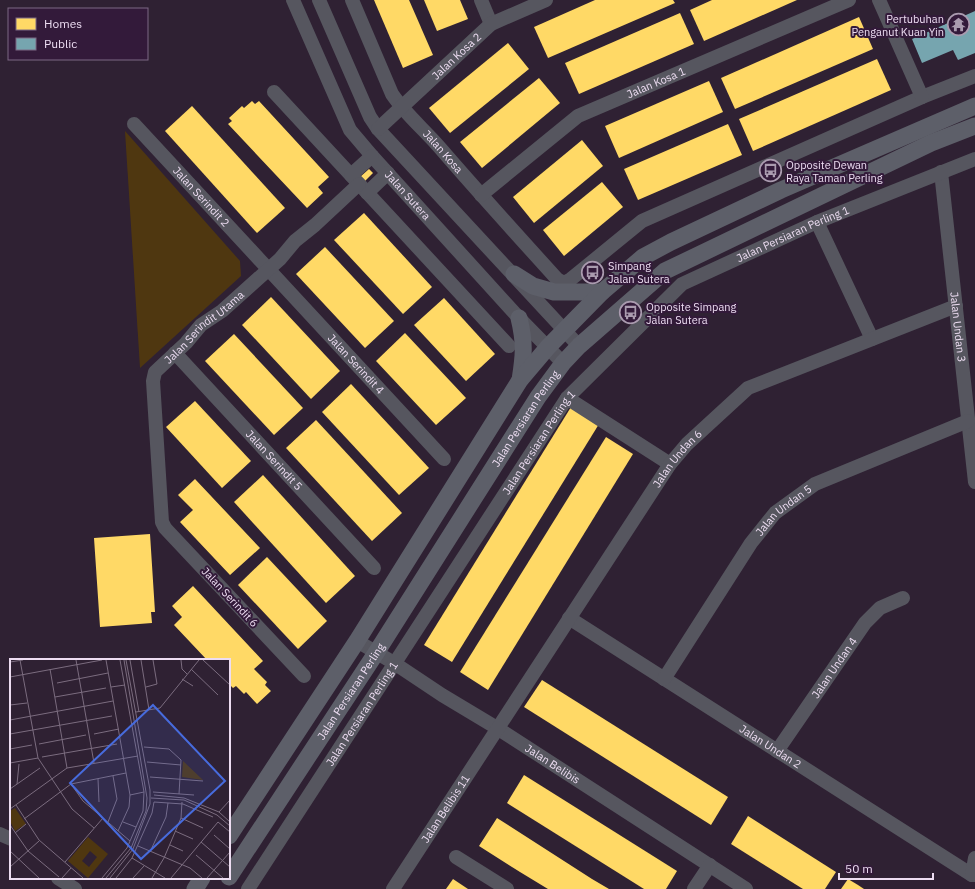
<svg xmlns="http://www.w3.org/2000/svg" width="975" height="889" font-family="'IBM Plex Sans',sans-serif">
<rect width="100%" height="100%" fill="#2f2133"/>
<polygon fill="#4f3710" points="125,131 240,261 241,276 140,368"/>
<g fill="#ffd966">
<polygon points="374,0 409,0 433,55 403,68"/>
<polygon points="424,0 460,0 468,19 437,31"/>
<polygon points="595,0 673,0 675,3 548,58 534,27"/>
<polygon points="712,0 797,0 704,41 690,10"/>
<polygon points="680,13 694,44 579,94 565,63"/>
<polygon points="859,17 873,49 735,109 721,78"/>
<polygon points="508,43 529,69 450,133 429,108"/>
<polygon points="877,59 891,90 753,151 739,119"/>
<polygon points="539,78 560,103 482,168 460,142"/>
<polygon points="709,81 723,112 619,158 605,126"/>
<polygon points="252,101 255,104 259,101 329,177 318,187 323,193 307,208 228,124 232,121 229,118 242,106 244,108"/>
<polygon points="192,106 285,208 257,233 165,131"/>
<polygon points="728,124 742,155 638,200 624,169"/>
<polygon points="582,140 603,166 534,223 513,197"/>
<polygon points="369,169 373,173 365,181 360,177"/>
<polygon points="602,182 623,207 564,256 543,230"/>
<polygon points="364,213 432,287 403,314 334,240"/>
<polygon points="325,247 394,321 365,348 296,274"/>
<polygon points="271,297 340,371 311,399 242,325"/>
<polygon points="444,298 495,354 466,381 414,325"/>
<polygon points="405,333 466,398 436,425 376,361"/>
<polygon points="234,334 303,408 274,435 205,361"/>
<polygon points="351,384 429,468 399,495 322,412"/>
<polygon points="195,401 251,461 222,488 166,427"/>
<polygon points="571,407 599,424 452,662 424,645"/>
<polygon points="316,420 402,513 372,541 286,448"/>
<polygon points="606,437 633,454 488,690 460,672"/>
<polygon points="263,475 355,576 326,603 234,502"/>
<polygon points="195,479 260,548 230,575 180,522 193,510 178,495"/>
<polygon points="150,534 155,612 151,612 152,623 100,627 94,538"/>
<polygon points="267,557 327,621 298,649 238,585"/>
<polygon points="193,586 263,661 254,669 267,682 265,685 271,691 257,704 246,692 244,694 236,686 233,688 229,684 229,660 207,660 174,625 182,617 172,606"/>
<polygon points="542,680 728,797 711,825 524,707"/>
<polygon points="524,775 677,871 666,889 644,889 507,803"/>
<polygon points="748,816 836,872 825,889 803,889 731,844"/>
<polygon points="497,818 592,879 609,889 548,889 520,872 479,846"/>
<polygon points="453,879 468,889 446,889"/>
<polygon points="848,879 858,885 864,889 841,889"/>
</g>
<polygon fill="#76a5af" points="975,11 975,53 958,60 953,50 922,63 912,39"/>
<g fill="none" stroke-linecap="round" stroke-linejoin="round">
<g stroke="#56565f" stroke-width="14">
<path id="s1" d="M293,0L350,130L372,156L519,318L563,363"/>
<polyline points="319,0 370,117 378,129 579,346"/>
<path id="s2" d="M352,0L392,94C406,115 425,130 441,149C479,193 518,236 557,279L564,283L571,279L642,221L922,97L975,76"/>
<polyline points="481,0 491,24"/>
<polyline points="879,0 922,97"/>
<polyline points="274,92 509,346"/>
<path id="s3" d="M134,124L444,459"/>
<path id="s4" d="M378,129L491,24L546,0"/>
<path id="s5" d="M941,172L975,482"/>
<polyline points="351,175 372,156"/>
<polyline points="367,193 388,173"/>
<path id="s6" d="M481,195L578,116L849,0"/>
<polyline points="817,222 872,339"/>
<path id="s7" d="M175,353L374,568"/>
<polyline points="567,398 670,464"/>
<path id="s8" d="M569,618L972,875H975"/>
<path id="s9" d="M357,641L394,663L442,695L497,728L746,889"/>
<path id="s10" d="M304,676L165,528L162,522L153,381L155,372L186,343L201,325L222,311L280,259L295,241L315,225L359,184"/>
<path id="s11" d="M664,679L751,543L775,513L815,484L968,421"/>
<path id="s12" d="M777,751L865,623L880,608L903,598"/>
<polyline points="0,834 11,839"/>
<polyline points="456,857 507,889"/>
<polyline points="972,875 975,858"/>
<polyline points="58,878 75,889"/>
<path id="s13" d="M248,889L567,398L682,284L817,222L975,159"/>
<path id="s14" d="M393,889L670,464L687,444L748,388L956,306"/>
<polyline points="694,889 710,865"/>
</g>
<g stroke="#5d5f69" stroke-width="17">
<polyline points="514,274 533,286 554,292 602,292"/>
<path d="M519,318C525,343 524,355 520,380"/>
<polyline points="229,836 357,641 520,380 548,347 602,292 643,257 671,242 781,190 975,106"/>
<path id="s15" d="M229,877L376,653L538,397L563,363L579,346L665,271L931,143L975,126"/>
<polyline points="195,889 202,878"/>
</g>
</g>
<defs>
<symbol id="temple-ring" viewBox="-11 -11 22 22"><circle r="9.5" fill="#331a3a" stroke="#aa9baf" stroke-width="1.5"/><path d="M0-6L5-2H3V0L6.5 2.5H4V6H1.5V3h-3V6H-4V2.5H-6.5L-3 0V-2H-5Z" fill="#aa9baf"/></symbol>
<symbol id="bus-ring" viewBox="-11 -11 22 22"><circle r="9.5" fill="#331a3a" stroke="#aa9baf" stroke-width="1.5"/><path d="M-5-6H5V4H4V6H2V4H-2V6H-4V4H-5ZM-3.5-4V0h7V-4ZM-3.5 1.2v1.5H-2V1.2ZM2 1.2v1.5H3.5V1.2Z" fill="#aa9baf"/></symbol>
</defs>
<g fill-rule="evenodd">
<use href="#temple-ring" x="946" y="12" width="25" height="25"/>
<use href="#bus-ring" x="758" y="158" width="25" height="25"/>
<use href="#bus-ring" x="580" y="260" width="25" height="25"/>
<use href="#bus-ring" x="618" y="300" width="25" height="25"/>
</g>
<g text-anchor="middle" stroke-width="4" stroke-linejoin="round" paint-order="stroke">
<g font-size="11" fill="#edddf2" stroke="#331a3a" text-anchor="start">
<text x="944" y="23" text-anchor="end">Pertubuhan<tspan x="944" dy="13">Penganut Kuan Yin</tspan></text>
<text x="786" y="169">Opposite Dewan<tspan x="786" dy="13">Raya Taman Perling</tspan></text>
<text x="608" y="270">Simpang<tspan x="608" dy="13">Jalan Sutera</tspan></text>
<text x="646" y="311">Opposite Simpang<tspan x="646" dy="13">Jalan Sutera</tspan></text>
</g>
<g font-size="11" fill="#edddf2" stroke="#331a3a">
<text dy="4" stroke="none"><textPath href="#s4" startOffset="107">Jalan Kosa 2</textPath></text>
<text dy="4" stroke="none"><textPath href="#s6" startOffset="210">Jalan Kosa 1</textPath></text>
<text dy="4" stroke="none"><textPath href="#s2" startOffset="179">Jalan Kosa</textPath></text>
<text dy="4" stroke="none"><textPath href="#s1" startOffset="229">Jalan Sutera</textPath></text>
<text dy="4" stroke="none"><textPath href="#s3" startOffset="99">Jalan Serindit 2</textPath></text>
<text dy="4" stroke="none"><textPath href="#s13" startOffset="869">Jalan Persiaran Perling 1</textPath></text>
<text dy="4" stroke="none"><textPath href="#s10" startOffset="427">Jalan Serindit Utama</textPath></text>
<text dy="4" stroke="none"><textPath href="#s5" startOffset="156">Jalan Undan 3</textPath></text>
<text dy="4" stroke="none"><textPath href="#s3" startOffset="327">Jalan Serindit 4</textPath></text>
<text dy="4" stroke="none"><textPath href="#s15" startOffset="546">Jalan Persiaran Perling</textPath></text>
<text dy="4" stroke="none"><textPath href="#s13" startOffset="533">Jalan Persiaran Perling 1</textPath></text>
<text dy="4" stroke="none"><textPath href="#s7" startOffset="146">Jalan Serindit 5</textPath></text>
<text dy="4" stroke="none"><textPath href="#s14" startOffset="516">Jalan Undan 6</textPath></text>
<text dy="4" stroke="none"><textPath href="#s11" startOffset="208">Jalan Undan 5</textPath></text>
<text transform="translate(230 597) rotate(47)" y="4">Jalan Serindit 6</text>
<text dy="4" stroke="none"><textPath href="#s12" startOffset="101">Jalan Undan 4</textPath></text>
<text dy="4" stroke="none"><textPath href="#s15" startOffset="222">Jalan Persiaran Perling</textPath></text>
<text dy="4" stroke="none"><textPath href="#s13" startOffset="209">Jalan Persiaran Perling 1</textPath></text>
<text dy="4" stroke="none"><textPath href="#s8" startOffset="239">Jalan Undan 2</textPath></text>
<text dy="4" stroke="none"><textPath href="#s9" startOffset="231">Jalan Belibis</textPath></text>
<text dy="4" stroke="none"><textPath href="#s14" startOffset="96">Jalan Belibis 11</textPath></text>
</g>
</g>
<g transform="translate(10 659)">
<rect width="220" height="220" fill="#2f2133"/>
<path d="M173,102L193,121L172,118ZM5,149L16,165L5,172L0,162V152ZM78,178L98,195L78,219L58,202ZM80,192L87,198L79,208L72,202Z" fill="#4f3710" fill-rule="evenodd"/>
<path fill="none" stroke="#7b6c7f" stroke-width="1" d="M10,1L28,99L62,150L84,169M66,1L84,104M96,1L120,136L119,148L108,172M120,1L129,53M131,1L139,51M171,1L172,10L177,15M193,1L220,26M0,3L13,1M40,10L57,109M181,10L208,36M0,18L92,1M172,20L183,27M47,24L98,14M101,28L115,26M136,28L147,25L143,1M45,38L96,29M0,46L17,44M126,53L150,49L189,1M0,61L103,42M0,75L102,57M84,75L109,70M29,85L76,76M134,88L159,90L171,101L169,135M0,90L22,86M32,98L107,85M137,103L171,106M0,104L28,99M140,118L193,122M88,120L89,143M7,125L9,105M61,125L73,142L120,182M0,130L30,109M143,133L184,136M120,136L134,133M144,136L174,139L209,153L220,163M141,139L174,141L207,156L220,167M6,146L29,181L73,219M0,150L57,109L128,97M209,153L220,141M171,159L193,169M14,160L61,125L116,114M98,163L107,140L103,117M113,163L126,168M0,166L18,192L49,218M165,172L183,180M5,174L16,165M204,176L220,190M191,183L220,208M160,186L173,192M128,187L180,209L192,219M0,192L29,219M140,193L156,158L158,144M186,196L213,219M122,199L155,219M55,203L93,159M0,208L29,182M52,219L61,209M92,219L117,189L133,152L134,133L110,1M96,219L121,189L136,152L137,139L114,1M100,219L123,190L140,145V131L116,1M106,219L122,199L142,154L144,143L173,145L203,158M123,219L134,207M142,219L154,199L171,159L172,143M161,219L208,163L220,173M197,219L220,193"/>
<path fill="#476bdd" fill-opacity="0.15" stroke="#476bdd" stroke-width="2" d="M143,46L215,122L131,200L60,124Z"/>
<rect width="220" height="220" fill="none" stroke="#edddf2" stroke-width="2"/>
</g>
<rect x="8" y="8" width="140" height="52" fill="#331a3a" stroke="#7d6884"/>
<rect x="16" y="18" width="20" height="12" fill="#ffd966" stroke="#7d6884"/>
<text x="44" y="28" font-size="12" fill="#edddf2">Homes</text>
<rect x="16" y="38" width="20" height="12" fill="#76a5af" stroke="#7d6884"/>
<text x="44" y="48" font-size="12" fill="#edddf2">Public</text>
<path d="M839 873v6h94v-6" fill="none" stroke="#edddf2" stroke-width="2"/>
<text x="845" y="873" font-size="12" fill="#edddf2" stroke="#331a3a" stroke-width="3" paint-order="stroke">50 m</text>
</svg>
